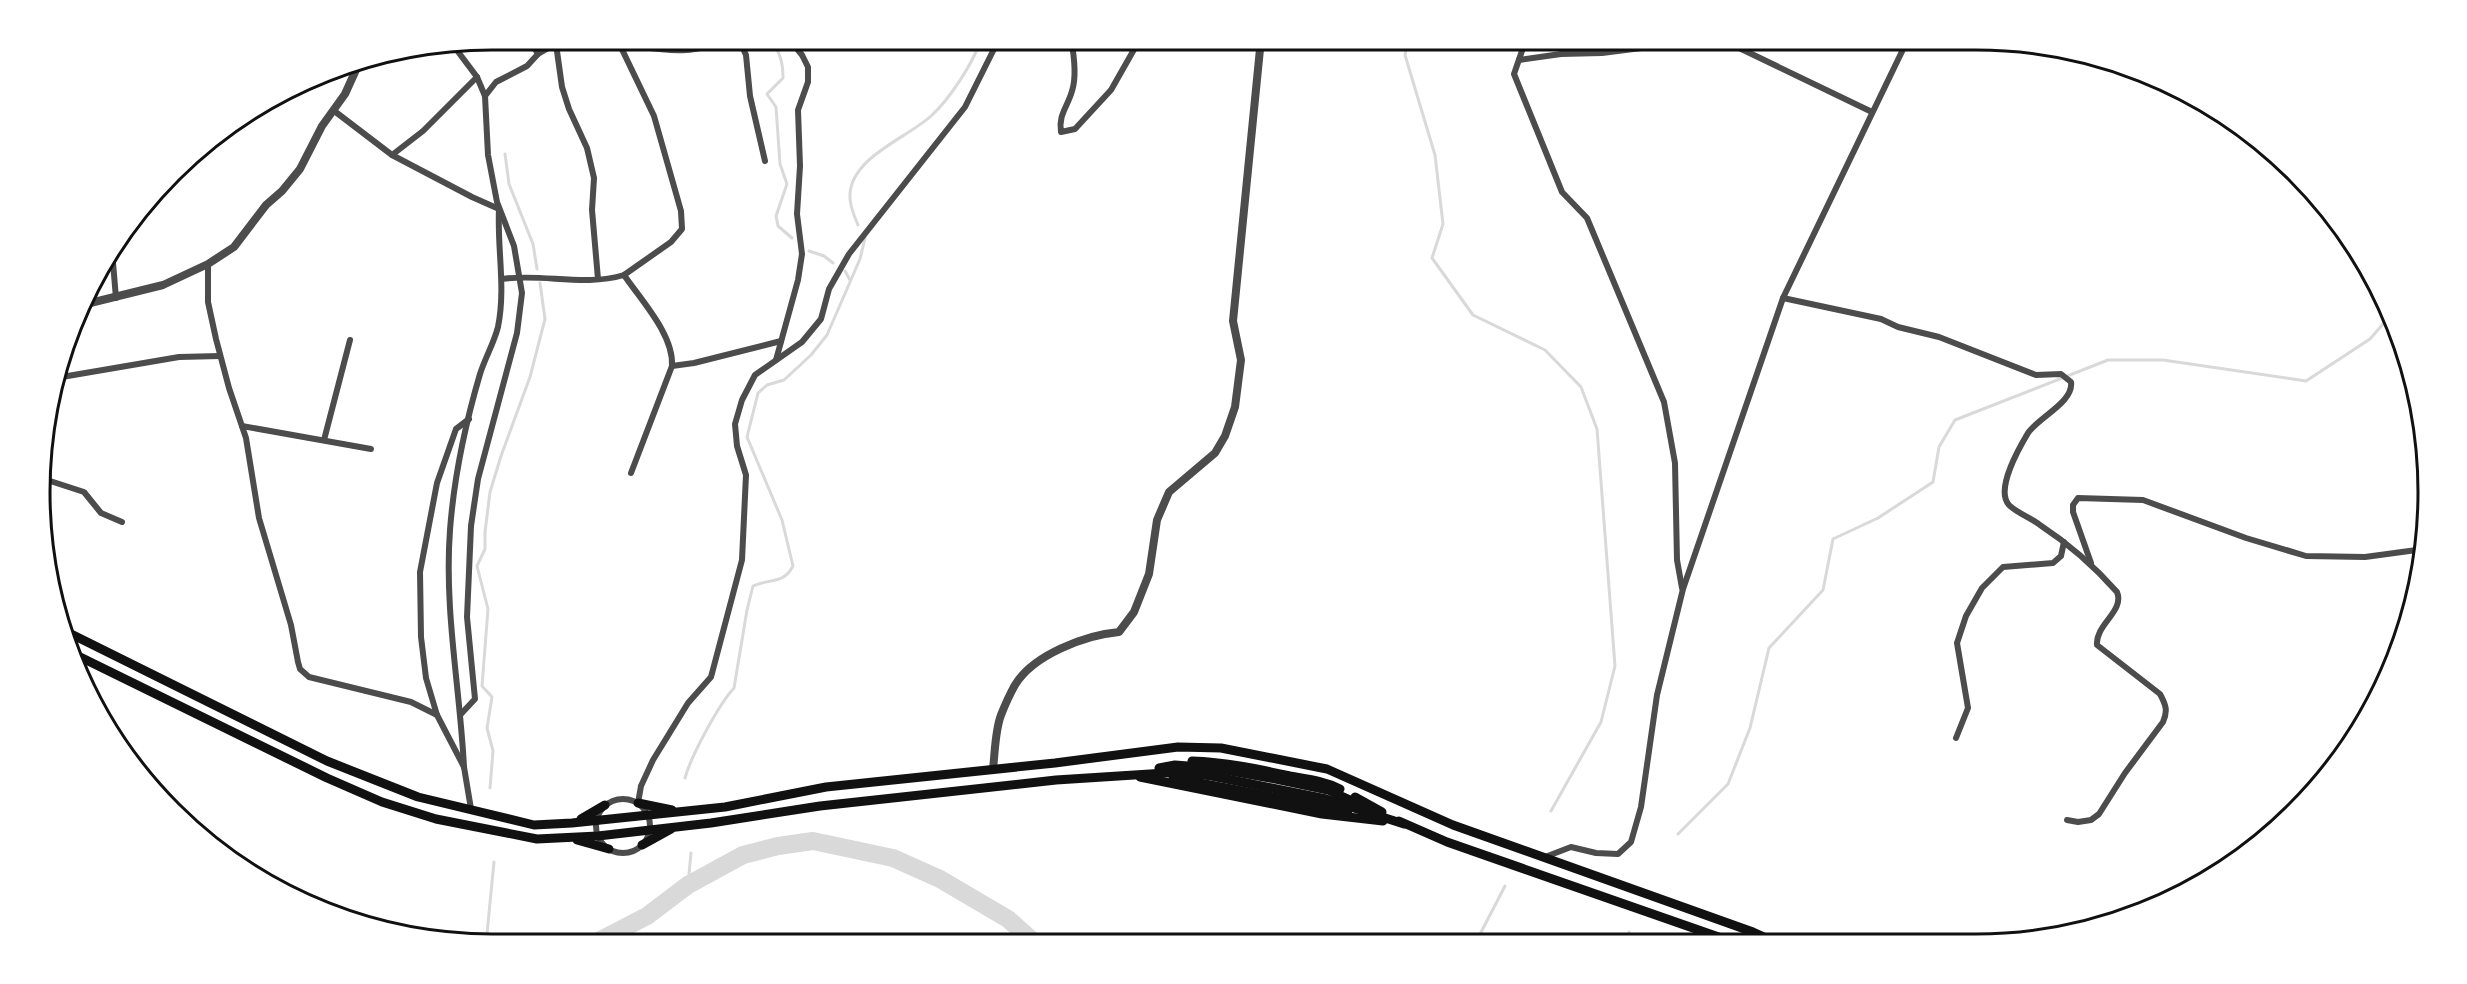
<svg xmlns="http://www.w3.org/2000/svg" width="2467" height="984" font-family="'Golos Text',sans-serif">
<rect width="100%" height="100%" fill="#fff"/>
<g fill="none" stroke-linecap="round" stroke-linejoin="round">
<g stroke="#d9d9d9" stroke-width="3">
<path d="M770,39C780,52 783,62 783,78L767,94L776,107L780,164L787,184L776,216L778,226L792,238"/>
<polyline points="1408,39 1405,55 1435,155 1443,224 1432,258 1473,315 1545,350 1581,387 1597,429 1615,666 1601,722 1551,811"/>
<polyline points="505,154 509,184 533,244 537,269"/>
<path d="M858,225C854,216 849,204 850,194C852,157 907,138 931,116C949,100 974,62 981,39"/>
<polyline points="809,251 824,256 833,263"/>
<polyline points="845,271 850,280"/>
<path d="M685,778C691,756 719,704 734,688L747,610L753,586C770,578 783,585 793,566L782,520L747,437L758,393L767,385L784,380L811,355L827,335L860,259L865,238"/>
<polyline points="490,788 493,751 487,728 492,697 482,686 488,609 477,566 485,549 485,532 490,492 501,456 530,377 545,319 540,283"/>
<polyline points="1678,834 1728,784 1750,728 1769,648 1823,590 1833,539 1878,518 1933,482 1939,447 1955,420 2108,360 2163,360 2306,381 2370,339 2390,316"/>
<polyline points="688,885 691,853"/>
<polyline points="1476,942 1505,886"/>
<polyline points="1627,942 1629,932"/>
<polyline points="486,944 494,862"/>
</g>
<polyline stroke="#d9d9d9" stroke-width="18" points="591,945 647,916 688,885 743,855 778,846 813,841 893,858 940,879 1008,919 1036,944"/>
<g stroke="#4c4c4c" stroke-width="6">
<polyline points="529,39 538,54"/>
<path d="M1071,39C1074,55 1077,76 1072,91C1068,106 1058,115 1061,132L1075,129L1111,90L1140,39"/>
<polyline points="1532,39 1524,45 1514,74 1562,192 1587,218 1664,402 1675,463 1677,560 1682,588"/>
<polyline points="556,44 562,87 569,109 587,148 594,178 592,210 598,279"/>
<path d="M619,44C641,46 664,52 686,50C704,49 724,40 741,44L746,55L750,96L765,161"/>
<polyline points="453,45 477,77 485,96 488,155 497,202 514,246 522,293 517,333 478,479 471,526 467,617 475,699 461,714"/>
<polyline points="1519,60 1561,54 1602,53 1712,39 1735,46 1872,112"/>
<polyline points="485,96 496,82 527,66 538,54 564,39"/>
<path d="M333,110L392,155L472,197L499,209C497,249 506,287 498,327C494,343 485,358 480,374C465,425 454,477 450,530C444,610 460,688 464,767"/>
<polyline points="392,155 423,131 477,77"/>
<polyline points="112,251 116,298"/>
<polyline points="208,264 208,302 216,339 229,388 246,438 259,518 291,625 298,662 300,669 309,677 411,702 437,715"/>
<path d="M624,275C641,300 674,335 672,366L631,473"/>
<path d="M502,279C542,273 584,287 624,275L671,242L682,229L681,211L654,116L617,39"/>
<path d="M1783,298L1881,319L1898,327L1939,337L2036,375L2061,374L2071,382C2074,402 2039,417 2028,433C2019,448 1995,490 2009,505C2017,513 2031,518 2040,525C2069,544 2094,566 2117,592C2125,611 2095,625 2097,645L2160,694C2166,705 2168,711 2163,722L2125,773L2099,814L2091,820L2078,822L2067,820"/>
<polyline points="776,360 798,280 802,254 797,214 800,166 798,110 808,82 808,67 802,55 789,39"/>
<polyline points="672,366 694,363 781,341"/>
<polyline points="56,378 179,357 220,356"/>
<polyline points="469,419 456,429 437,483 420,572 421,637 426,678 437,715 464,767 471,809"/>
<polyline points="242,426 371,449"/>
<polyline points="324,440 350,340"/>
<polyline points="44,479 84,492 101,513 122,522"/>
<polyline points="2091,563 2073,512 2073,505 2078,498 2143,500 2246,538 2306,556 2365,557 2424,549"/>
<polyline points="1956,738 1968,708 1957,643 1966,616 1982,588 2003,567 2053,563 2061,556 2064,542"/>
<circle cx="623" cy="826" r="27"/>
<polyline points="638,803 641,786 653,760 688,703 711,677 742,560 746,475 737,446 735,424 742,400 755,375 802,342 821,319 829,289 849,254 965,107 999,39"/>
<polyline points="1545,857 1571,847 1596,853 1618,854 1631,842 1641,807 1657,695 1683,589 1783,298 1908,39"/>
</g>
<g stroke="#4c4c4c" stroke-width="8">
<polyline points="82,305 163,285 208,264 234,247 266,205 282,191 300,169 322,126 345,94 360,61"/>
<path d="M993,769C995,752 995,731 1001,715C1005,705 1010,694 1015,685C1033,655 1085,635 1119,632L1134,612L1149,574L1157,520L1169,492L1215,453L1225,436L1235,407L1241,360L1233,321L1261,39"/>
</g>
<g stroke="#111" stroke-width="9">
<polyline points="67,632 327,761 418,797 534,825 572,823 725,807 826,787 1055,763 1178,747 1221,748 1327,769 1453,825 1753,932 1775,942"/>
<polyline points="76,655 327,778 382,802 436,819 537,839 598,836 711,823 820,806 1056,780 1181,772 1212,776 1326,799 1404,824"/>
<path d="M1192,761C1225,762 1258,769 1290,776C1307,779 1324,781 1340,789"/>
<polyline points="1159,768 1175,765 1214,768 1270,778 1328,790 1359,804"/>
<polyline points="1140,777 1322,814 1383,821"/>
<polyline points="1173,778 1348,811"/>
<polyline points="1355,797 1382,812"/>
<polyline points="638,803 672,810"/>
<polyline points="581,819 605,805"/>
<polyline points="1399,821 1447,842 1733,942"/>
<polyline points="577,840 609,849"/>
<polyline points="642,845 671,829"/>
</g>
</g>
<path d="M0 0H2467V984H0ZM492 50H1976A442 442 0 0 1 2418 492V492A442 442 0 0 1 1976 934H492A442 442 0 0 1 50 492V492A442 442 0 0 1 492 50Z" fill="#fff" fill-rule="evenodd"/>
<path fill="none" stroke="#111" stroke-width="3" d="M492 50H1976A442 442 0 0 1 2418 492V492A442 442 0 0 1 1976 934H492A442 442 0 0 1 50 492V492A442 442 0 0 1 492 50Z"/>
</svg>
